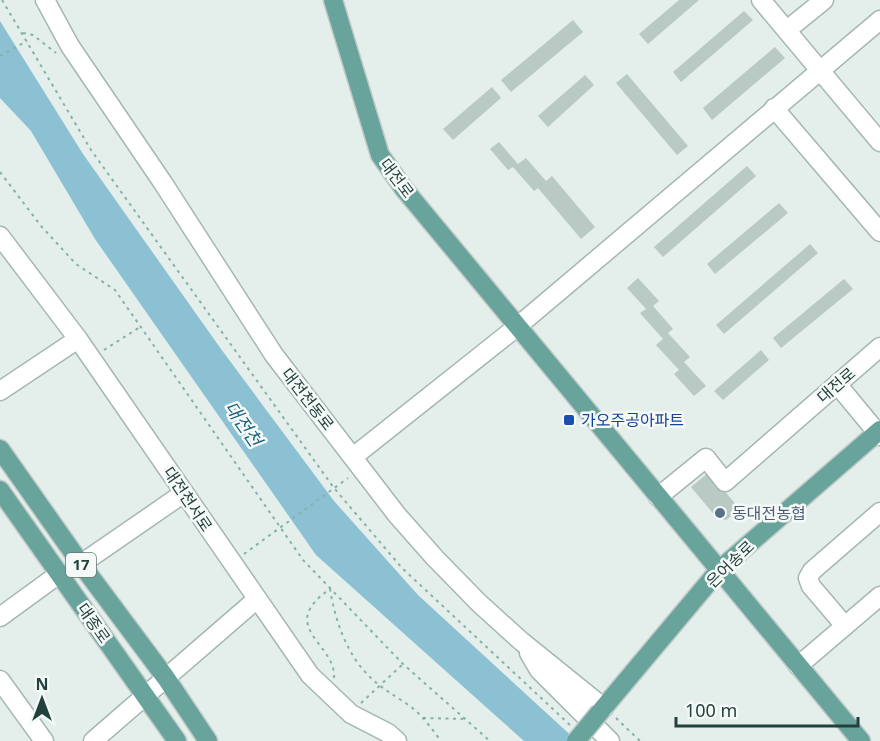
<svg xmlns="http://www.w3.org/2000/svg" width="880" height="741" font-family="'Noto Sans','Noto Sans KR',sans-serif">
<rect width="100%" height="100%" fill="#e4eeeb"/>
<polygon fill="#8cc1d4" points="0,21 83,154 221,349 334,501 418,595 577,741 524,741 316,555 95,239 31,131 0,98"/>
<g fill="#b9c9c4">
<polygon points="679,0 699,0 648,44 639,34"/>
<polygon points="744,11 753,20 681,82 673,72"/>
<polygon points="573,20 583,32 511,92 501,80"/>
<polygon points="775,47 785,58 712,120 703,108"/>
<polygon points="627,74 688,146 677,155 616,83"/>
<polygon points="585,75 594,85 548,127 538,116"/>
<polygon points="492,87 501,98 453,140 443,129"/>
<polygon points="499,142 518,164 526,158 546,181 552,176 595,227 581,239 538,188 534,191 513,167 508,170 490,149"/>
<polygon points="747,166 756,176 663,257 654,247"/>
<polygon points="779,203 788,213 715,274 707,264"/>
<polygon points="810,244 818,253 724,334 716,325"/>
<polygon points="638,278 659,301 653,306 673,329 668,333 690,357 684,362 706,386 694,396 674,374 679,370 656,345 663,339 640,313 646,309 627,288"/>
<polygon points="844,279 853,289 781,348 773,338"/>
<polygon points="761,350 769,360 723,400 714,391"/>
<polygon points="709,472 742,512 738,515 735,513 726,520 717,518 691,487"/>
</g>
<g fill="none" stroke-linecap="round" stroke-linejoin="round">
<defs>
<g id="minor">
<polyline points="45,0 70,46 163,183 274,355 397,515 435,558 479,603 521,641 604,708"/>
<polyline points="761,0 880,142"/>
<polyline points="787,30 824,0"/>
<polyline points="774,108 880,232"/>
<polyline points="0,236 78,339 310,675 351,714 388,733 397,741"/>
<polyline points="837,384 880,436"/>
<polyline points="0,391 78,339"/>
<polyline points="353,457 518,326 880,20"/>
<polyline points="658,497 706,458 725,482 880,347"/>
<polyline points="81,564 184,493"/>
<polyline points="0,617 59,574"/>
<polyline points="845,626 811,586 808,578 812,571 880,512"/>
<polyline points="529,653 539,670 610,741"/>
<polyline points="798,666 880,596"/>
<polyline points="0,680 44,741"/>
<polyline points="93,741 257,599"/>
</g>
<g id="major">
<polyline points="333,0 380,155 404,189 861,741"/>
<polyline points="0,449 81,564 166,678 208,741"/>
<polyline points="0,490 177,741"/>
<polyline points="600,712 719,570 880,430"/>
</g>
</defs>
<use href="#minor" stroke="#a6b7b3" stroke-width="21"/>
<use href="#major" stroke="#c1cac8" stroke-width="21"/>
<g stroke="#84b2a9" stroke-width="2" stroke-dasharray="3 4.5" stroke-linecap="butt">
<polyline points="2,0 91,150 334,488 402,568 570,725"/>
<polyline points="23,33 33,35 56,53"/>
<polyline points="0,56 27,41"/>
<polyline points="0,172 41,226 76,264 115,290 303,560 403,664 490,741"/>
<polyline points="104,350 140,327"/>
<polyline points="244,554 348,478"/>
<path d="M334,678C337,644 275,627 330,589C335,619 345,650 366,673C378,686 392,694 407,704C421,713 431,728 441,741"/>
<polyline points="361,703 403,664"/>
<polyline points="423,718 467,719"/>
<polyline points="616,718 640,741"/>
</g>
<use href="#minor" stroke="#fff" stroke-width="18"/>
<use href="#major" stroke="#68a49b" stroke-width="18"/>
<defs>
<polyline id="major-bridge" points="576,741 600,712"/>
</defs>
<use href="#major-bridge" stroke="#c1cac8" stroke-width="21" stroke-linecap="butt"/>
<use href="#major-bridge" stroke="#68a49b" stroke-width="18"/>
</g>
<rect fill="#1a4fb4" stroke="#f5faf8" stroke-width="2" x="563" y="414" width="12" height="12" rx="3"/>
<circle fill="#5c6f8a" stroke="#f5faf8" stroke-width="2" cx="720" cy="513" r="6"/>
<g text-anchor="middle" stroke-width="5" stroke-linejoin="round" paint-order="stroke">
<rect fill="#f5faf8" stroke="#627874" stroke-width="1.5" x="66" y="553" width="30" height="24" rx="4.5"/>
<g font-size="15" font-weight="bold" fill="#23413c">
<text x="81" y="570">17</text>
</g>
<g font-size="16" fill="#23413c" stroke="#f5faf8">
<text transform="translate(397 178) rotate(53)" y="6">대전로</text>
<text transform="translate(836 385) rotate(-41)" y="6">대전로</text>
<text transform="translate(308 399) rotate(52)" y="6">대전천동로</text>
<text transform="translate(188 499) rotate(56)" y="6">대전천서로</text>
<text transform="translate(730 564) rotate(-44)" y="6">은어송로</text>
<text transform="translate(94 623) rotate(55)" y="6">대종로</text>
</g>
<g font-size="16" fill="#164399" stroke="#f5faf8" text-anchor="start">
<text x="581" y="426">가오주공아파트</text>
</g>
<g font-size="16" fill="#4e5e75" stroke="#f5faf8" text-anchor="start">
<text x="732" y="519">동대전농협</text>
</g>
<g font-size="18" font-style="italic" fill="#1b637f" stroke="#f5faf8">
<text transform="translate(243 424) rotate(55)" y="6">대전천</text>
</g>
</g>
<g transform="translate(42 699)" stroke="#f5faf8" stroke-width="4.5" paint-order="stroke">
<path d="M0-4.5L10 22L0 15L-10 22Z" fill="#23413c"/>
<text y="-9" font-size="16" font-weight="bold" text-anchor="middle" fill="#23413c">N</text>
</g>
<path d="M676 717v9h182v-9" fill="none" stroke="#23413c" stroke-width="3"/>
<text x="685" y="717" font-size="18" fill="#23413c" stroke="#f5faf8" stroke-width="4.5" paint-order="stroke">100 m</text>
</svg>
